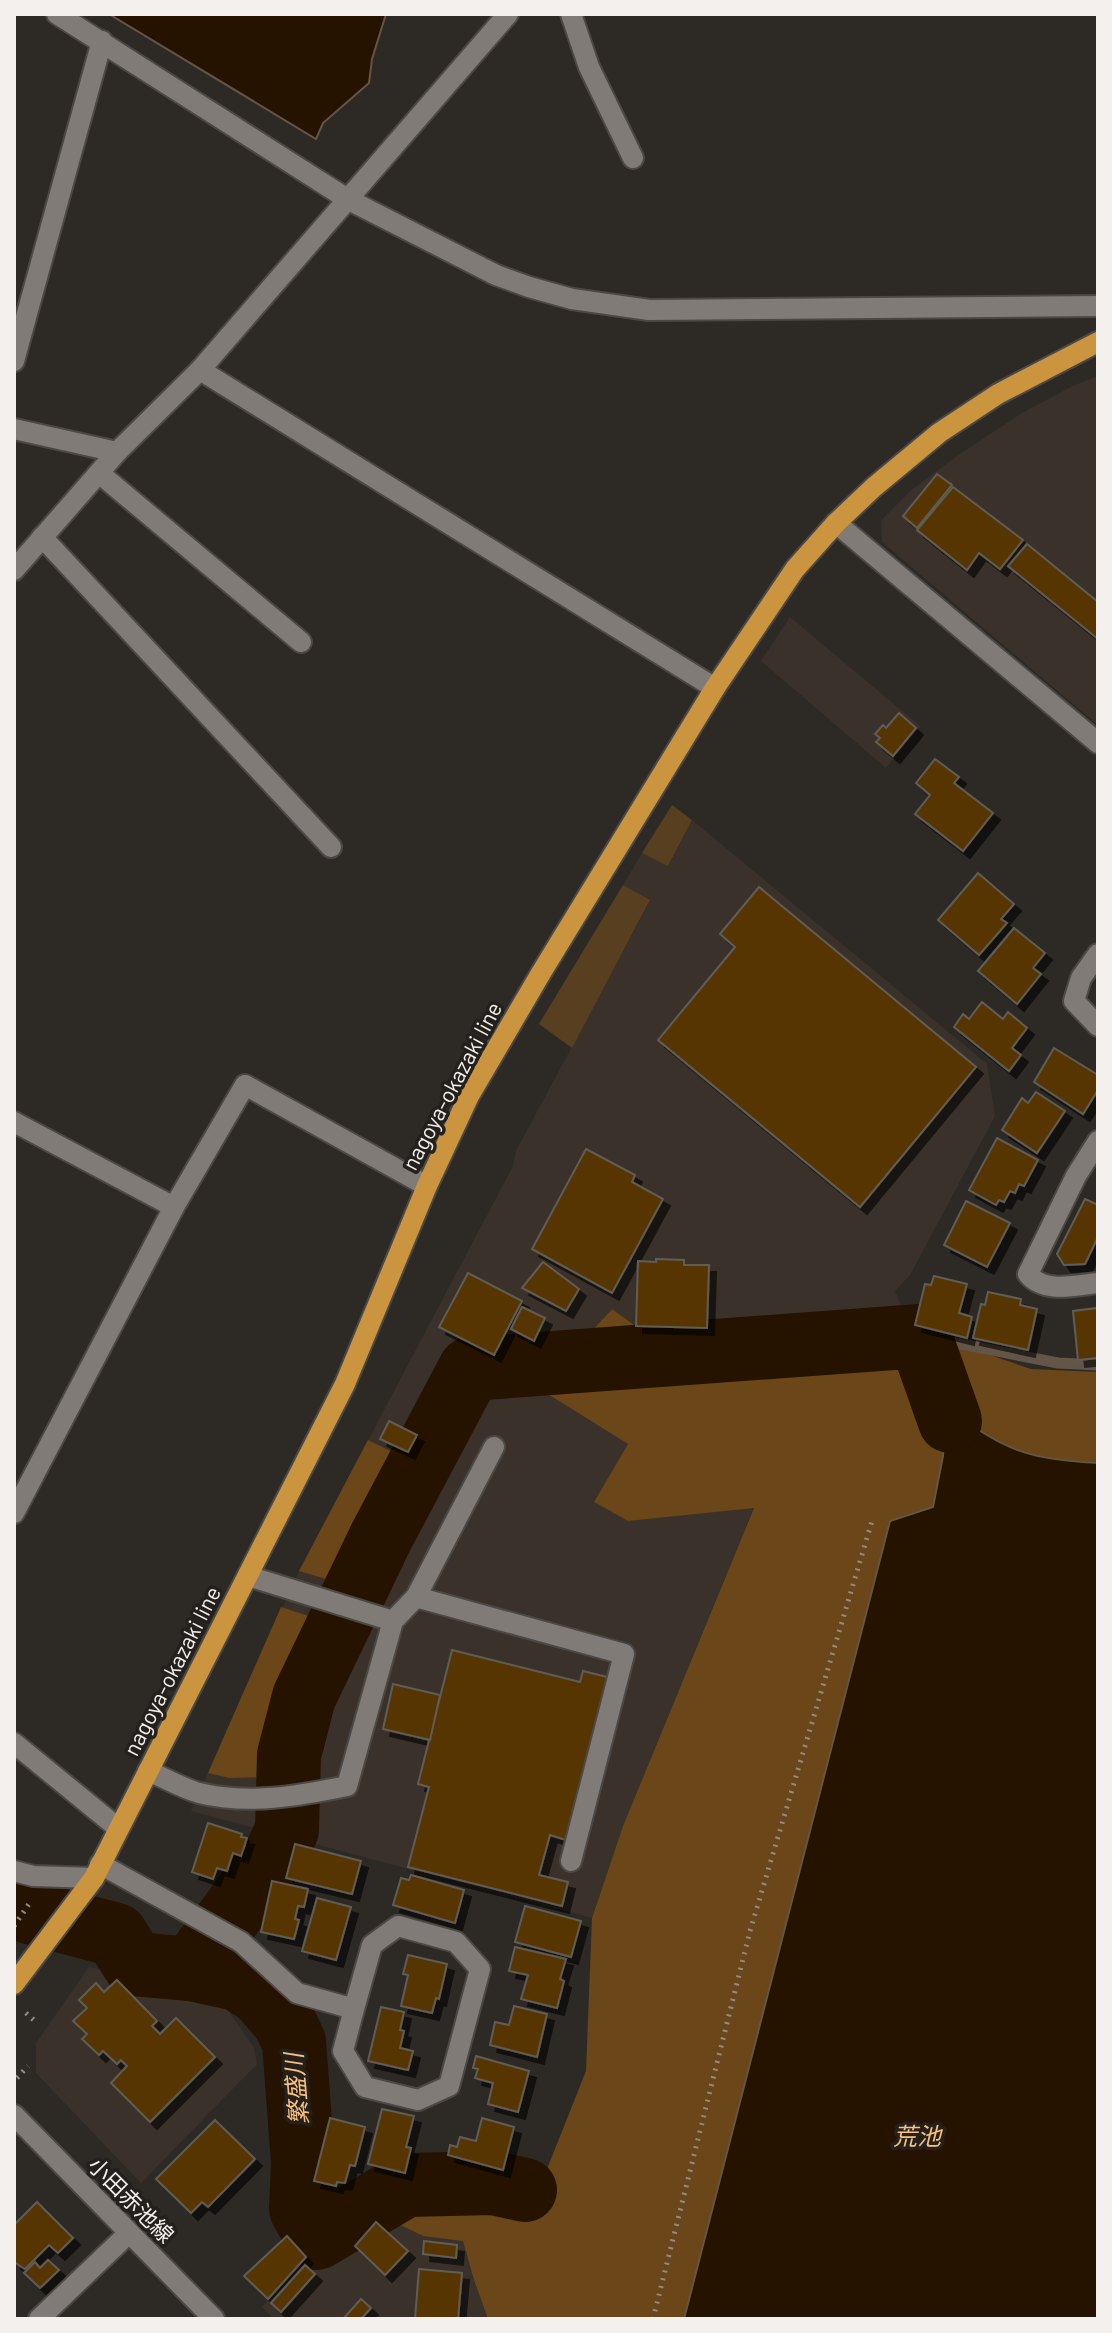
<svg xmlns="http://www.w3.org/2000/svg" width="1112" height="2333" font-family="Barlow,'Noto Sans JP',sans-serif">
<defs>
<filter id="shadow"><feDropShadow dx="7" dy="7" stdDeviation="0" flood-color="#0009"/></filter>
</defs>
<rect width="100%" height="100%" fill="#2d2a26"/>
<g fill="#3a322a">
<polygon points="1098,376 1098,725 882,542 881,521 909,492 957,456 1022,413 1073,386"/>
<polygon points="790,617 920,726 886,768 761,661"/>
<polygon points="692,820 987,1064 995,1116 910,1275 895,1291 911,1328 662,1345 612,1309 572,1353 495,1361 628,1444 594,1502 628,1521 754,1507 623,1826 592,1918 191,1811 299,1571 513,1166 516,1151 650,901 623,885 642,853 669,865"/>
<polygon points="89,1967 219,1997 254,2048 257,2064 141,2183 36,2073 36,2043"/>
<polygon points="372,2211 423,2236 463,2240 474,2280 488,2319 274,2319 262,2307 314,2255"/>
</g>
<g fill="#583f20">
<polygon points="672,805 692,820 668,866 642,853"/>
<polygon points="623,885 650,900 572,1048 539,1024"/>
</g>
<g fill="#6a4618">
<path d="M612,1309L662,1345L911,1328L1031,1369L1098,1372V1463C1037,1460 1007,1453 958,1415L945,1425L943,1456L933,1508L890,1521L684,2319H488L474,2280L463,2241L423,2236L372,2211L407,2190L491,2189L545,2174L586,2071L592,1918L623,1826L754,1508L628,1521L594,1502L628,1444L493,1360L572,1353Z"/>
<polygon points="368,1440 433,1472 435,1476 370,1592 299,1571"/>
<polygon points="281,1607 354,1631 330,1683 306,1776 230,1778 208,1773"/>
</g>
<g fill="#251300" stroke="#635547" stroke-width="2">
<polygon points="109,14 386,14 372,59 369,83 323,123 316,139"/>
<path d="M958,1415C1007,1453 1037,1460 1098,1463V2319H684L890,1521L933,1507L943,1456L945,1425Z"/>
</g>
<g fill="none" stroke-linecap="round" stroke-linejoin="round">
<polyline stroke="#635547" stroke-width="11" points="920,1336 1058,1363 1098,1365"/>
<g stroke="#251300" stroke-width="64">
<polyline points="14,1908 116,1935 134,1964 191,1969 237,1979 260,1993 284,2021 294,2042 303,2162 301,2209 317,2238 406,2185 493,2183 525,2190"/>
<polyline points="191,1969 277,1852 287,1830 289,1755 304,1697 381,1537 470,1369 920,1336 950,1421"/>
</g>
</g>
<g fill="#573500" stroke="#605c57" stroke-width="2" filter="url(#shadow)">
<polygon points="937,474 952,485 917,528 903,516"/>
<polygon points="953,487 1023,540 1000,569 979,553 967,570 917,530"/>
<polygon points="1027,544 1098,602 1098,639 1008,566"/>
<polygon points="899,713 916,728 893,756 876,742 880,738 875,734 883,725 886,728"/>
<polygon points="935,759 959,777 954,783 993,813 963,851 915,814 930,795 916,783"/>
<polygon points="978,873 1014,904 1001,919 1007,923 979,955 938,920"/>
<polygon points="759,887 976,1067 860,1207 658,1040 735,947 720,934"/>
<polygon points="1014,928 1045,953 1033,968 1041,974 1017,1004 978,971"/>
<polygon points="982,1002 1003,1019 1008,1012 1027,1028 1012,1048 1021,1055 1009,1071 954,1027 963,1014 969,1019"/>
<polygon points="1054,1048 1098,1075 1098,1090 1083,1114 1034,1082"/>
<polygon points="1036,1092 1065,1111 1037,1153 1002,1130 1022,1098 1028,1103"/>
<polygon points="997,1138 1038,1160 1024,1186 1019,1184 1015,1193 1010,1191 1004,1202 999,1200 996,1205 969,1190"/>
<polygon points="586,1149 635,1175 632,1182 663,1199 612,1293 532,1249"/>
<polygon points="1085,1199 1098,1205 1098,1237 1085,1264 1064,1265 1057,1254"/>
<polygon points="966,1201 1010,1223 987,1267 944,1245"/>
<polygon points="656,1259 684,1260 684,1265 709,1265 707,1328 636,1326 638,1261 656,1262"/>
<polygon points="543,1262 579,1289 566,1311 522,1288"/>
<polygon points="468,1273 522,1301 494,1355 439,1327"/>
<polygon points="934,1276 967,1284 959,1313 972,1317 967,1338 915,1325 925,1284 931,1285"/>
<polygon points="988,1292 1021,1299 1020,1305 1037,1309 1028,1350 973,1338 981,1304 985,1305"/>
<polygon points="522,1307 545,1318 534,1341 511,1329"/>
<polygon points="1098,1308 1098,1358 1078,1360 1073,1311"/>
<polygon points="389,1421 417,1435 408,1452 380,1439"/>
<polygon points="452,1650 580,1682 583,1671 607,1677 566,1840 550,1835 539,1875 568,1882 562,1906 408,1867 429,1787 418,1784"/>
<polygon points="393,1684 440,1695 430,1740 383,1729"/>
<polygon points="208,1823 242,1834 241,1837 247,1838 241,1856 233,1853 227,1871 217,1868 213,1879 192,1872"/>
<polygon points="295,1844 361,1861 352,1894 286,1878"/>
<polygon points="411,1875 464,1890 455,1923 393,1905 401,1878 409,1880"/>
<polygon points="272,1881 308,1889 304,1907 298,1906 295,1919 299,1920 294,1939 261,1932"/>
<polygon points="317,1898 351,1907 336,1960 302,1951"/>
<polygon points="525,1906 581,1921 571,1957 515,1942"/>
<polygon points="515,1947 566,1959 560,1979 564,1981 557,2008 521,1999 528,1975 509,1971"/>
<polygon points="408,1955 447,1964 439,1999 436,1998 432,2013 401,2006 408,1975 403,1974"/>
<polygon points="117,1980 157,2021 152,2026 160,2034 176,2018 215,2057 150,2122 111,2083 127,2066 121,2060 117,2064 103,2051 99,2055 82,2039 87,2034 73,2021 87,2008 79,2000 96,1983 104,1992"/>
<polygon points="514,2006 547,2014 537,2057 490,2045 495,2022 509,2025"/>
<polygon points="381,2007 404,2012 400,2030 404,2031 400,2048 413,2051 408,2070 368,2061"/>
<polygon points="476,2056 529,2071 518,2112 488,2104 493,2083 475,2078 478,2069 473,2068"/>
<polygon points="382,2109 414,2116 406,2147 411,2148 405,2173 368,2164"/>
<polygon points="330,2118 365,2127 355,2166 350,2165 345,2183 337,2182 336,2186 314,2181"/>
<polygon points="482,2118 514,2127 503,2170 448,2155 450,2145 457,2147 460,2137 476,2141"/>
<polygon points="215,2120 255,2159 208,2207 202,2202 191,2213 156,2179"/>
<polygon points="37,2202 73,2238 58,2253 49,2245 25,2269 14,2262 14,2225"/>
<polygon points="376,2222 408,2251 385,2275 355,2246"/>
<polygon points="287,2236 306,2257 268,2299 244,2276"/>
<polygon points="424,2241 457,2245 456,2258 423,2254"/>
<polygon points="48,2260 59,2270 40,2288 24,2273 35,2262 40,2268"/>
<polygon points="305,2265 315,2274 281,2312 271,2303"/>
<polygon points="419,2269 462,2273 458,2319 415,2319"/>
<polygon points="361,2299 371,2308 361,2319 343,2319"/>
</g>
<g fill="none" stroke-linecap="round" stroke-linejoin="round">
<defs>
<g id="service">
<polyline points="248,1576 393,1621"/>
<polyline points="416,1597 624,1654 571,1861"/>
<path d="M148,1771C165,1778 182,1788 199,1793C248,1805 299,1796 347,1786L393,1621L416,1597L494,1447"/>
<polyline points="100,1864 241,1942 297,1993 354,2009 372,1945 398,1926 456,1942 480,1969 449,2086 418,2100 365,2087 343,2051 354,2009"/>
</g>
<g id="minor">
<polyline points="57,14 349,200 496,275 529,287 572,299 649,310 1098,306"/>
<polyline points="571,14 589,67 633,158"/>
<polyline points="14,361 102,41"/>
<polyline points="200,370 715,688"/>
<polyline points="14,429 117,452"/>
<polyline points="99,473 301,642"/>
<polyline points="836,523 1098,743"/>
<polyline points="42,537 331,847"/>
<polyline points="14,570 117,452 200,370 508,14"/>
<polyline points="1098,954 1081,978 1074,1001 1098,1026"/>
<polyline points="14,1122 174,1207"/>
<path d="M1098,1141L1076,1176L1028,1274C1044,1294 1076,1285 1098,1283"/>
<polyline points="14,1513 174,1207 245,1085 427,1186"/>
<polyline points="14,1743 118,1828"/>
<polyline points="14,1871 33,1876 94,1878"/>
<polyline points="39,2319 129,2233"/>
</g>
<polyline id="tertiary" points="14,2115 214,2319"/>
<polyline id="primary" points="14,1984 94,1878 345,1384 427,1186 469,1096 541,973 715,688 795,569 836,523 874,487 939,433 998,394 1098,342"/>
</defs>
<use href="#service" stroke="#4b4845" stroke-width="24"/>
<use href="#minor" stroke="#4b4845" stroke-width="24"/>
<use href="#tertiary" stroke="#4b4845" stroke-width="24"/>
<use href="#primary" stroke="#4b4845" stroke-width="24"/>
<g stroke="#8e8b88" stroke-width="5" stroke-dasharray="2 6" stroke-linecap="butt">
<polyline points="14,1926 29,1904"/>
<polyline points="26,2013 35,2021"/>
<polyline points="17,2078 28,2066"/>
<polyline points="653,2319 750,1931 872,1521"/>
</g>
<use href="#service" stroke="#807b77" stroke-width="20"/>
<use href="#minor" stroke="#807b77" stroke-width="20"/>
<use href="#tertiary" stroke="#807b77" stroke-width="20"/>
<use href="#primary" stroke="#cb943f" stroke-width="20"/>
</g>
<g text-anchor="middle" stroke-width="7" stroke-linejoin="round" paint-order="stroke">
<g font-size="22" fill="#f3f0ee" stroke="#24201c">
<text transform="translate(452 1086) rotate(-62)" y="8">nagoya-okazaki line</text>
<text transform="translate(172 1671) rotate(-63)" y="8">nagoya-okazaki line</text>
<text transform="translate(131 2200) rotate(45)" y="8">小田赤池線</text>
</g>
<g font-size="24" font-style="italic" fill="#fbc07c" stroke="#24201c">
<text transform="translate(297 2089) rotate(-95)" y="8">繁盛川</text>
<text x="917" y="2145">荒池</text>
</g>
</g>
<rect width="1112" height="2333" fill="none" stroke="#f3f0ee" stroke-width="32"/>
</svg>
